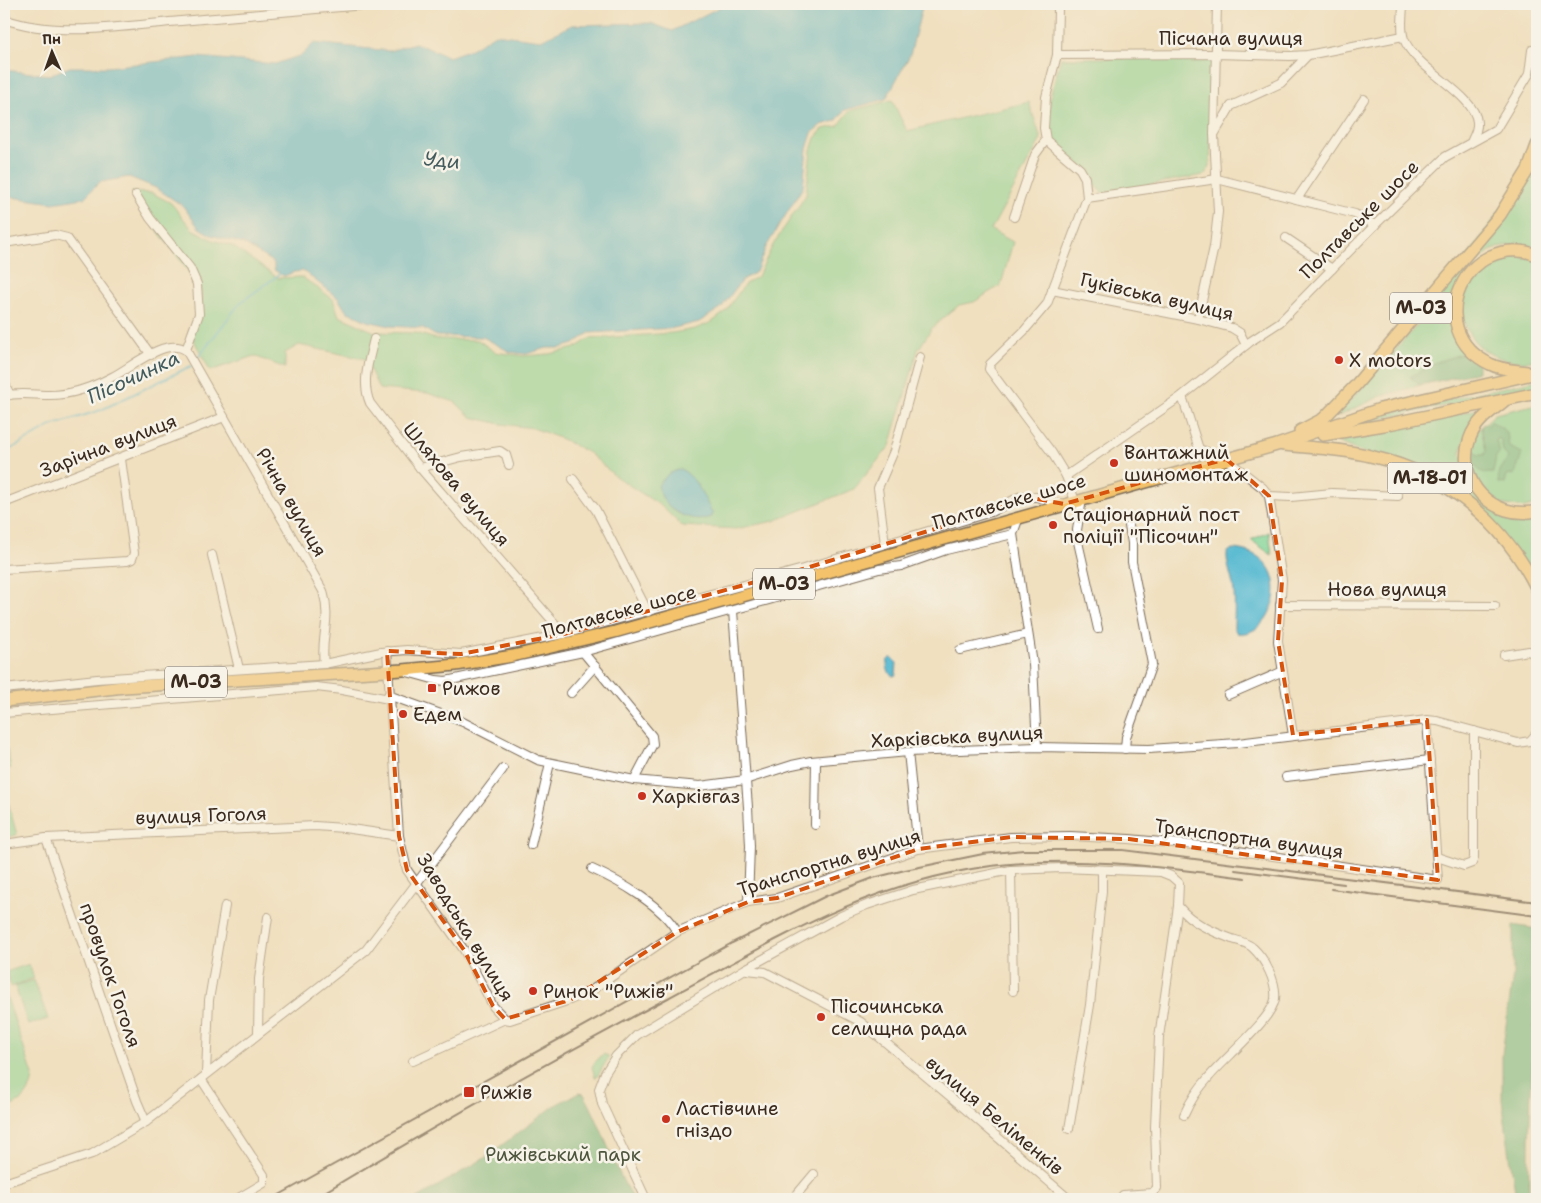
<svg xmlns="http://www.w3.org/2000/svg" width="1541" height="1203" font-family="'Shantell Sans',sans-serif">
<rect width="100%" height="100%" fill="#f7f3e8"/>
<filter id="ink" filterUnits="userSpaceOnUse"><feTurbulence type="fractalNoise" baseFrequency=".02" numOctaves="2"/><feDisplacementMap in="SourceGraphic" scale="10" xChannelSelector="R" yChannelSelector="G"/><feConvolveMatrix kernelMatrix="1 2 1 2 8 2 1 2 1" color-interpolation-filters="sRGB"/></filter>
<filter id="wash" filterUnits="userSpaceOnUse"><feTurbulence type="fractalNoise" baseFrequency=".0096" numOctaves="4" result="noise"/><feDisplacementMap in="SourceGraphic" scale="20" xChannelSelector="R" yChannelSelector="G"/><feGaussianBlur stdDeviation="1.12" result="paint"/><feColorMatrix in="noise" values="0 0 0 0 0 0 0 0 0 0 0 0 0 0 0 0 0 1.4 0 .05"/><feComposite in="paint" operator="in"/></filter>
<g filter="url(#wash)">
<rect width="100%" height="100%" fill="#f0e0c0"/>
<g fill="#80d496" stroke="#5e7f5a">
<polygon points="1061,58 1207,58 1212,62 1213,69 1210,167 1204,175 1102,193 1085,169 1049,138 1050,97"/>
<path d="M892,100L907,131L1029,102L1041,139L991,230L1013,242L1001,285L974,302L959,305L932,328L918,350L890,446L854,489L774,521L736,529L682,526L661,506L615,476L589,453L562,439L533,428L501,424L471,417L455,402L427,393L379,389L365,359L299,345L285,353V368L254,356L210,371L189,331C199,313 206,305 199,285L147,217L132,192L152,193L171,203L192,229L213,240L232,246L278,278L302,277L333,299L339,316L375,332L416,333L436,339L478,340L495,352L524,356L549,354L575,348L589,339L672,333L695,329L712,322L725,312L745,284L758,276L773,245L806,195L811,150L815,138L823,129L838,126L850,111Z"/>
<polygon points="1537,158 1537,248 1525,245 1503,246 1490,251 1468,270 1456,333 1464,353 1434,363 1411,377 1420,385 1381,396 1336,417 1426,315"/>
<path d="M1507,255L1537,259V360C1462,374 1428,282 1507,255Z"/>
<polygon points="1537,380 1537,387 1370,421 1369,419 1401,410"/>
<polygon points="1537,404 1537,505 1524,508 1499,504 1479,487 1470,464 1477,431 1495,414"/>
<polygon points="1492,406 1464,442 1461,453 1468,481 1514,517 1524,518 1537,516 1537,584 1465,496 1337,442"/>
<polygon points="1269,532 1272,555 1251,540"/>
<polygon points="4,737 11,768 4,770"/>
<polygon points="4,787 17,835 4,838"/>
<polygon points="29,964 34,978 11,987 6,972"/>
<polygon points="34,980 48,1019 28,1025 15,986"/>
<path d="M4,989L33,1075C32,1093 21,1105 4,1108Z"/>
<polygon points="604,1054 609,1057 597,1077 595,1077 592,1067 596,1060"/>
</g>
<g fill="#68b67f" stroke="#52704e">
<polygon points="1464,353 1478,363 1478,372 1420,385 1410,377 1434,363"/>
<path d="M1491,421L1507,432L1509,447L1522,453L1515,474L1507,476L1505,484L1499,483C1496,470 1504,468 1508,457L1503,452L1501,440L1498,438L1496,441L1500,453L1496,456L1493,473C1479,475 1476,467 1471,456L1473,449L1478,455H1484L1486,451L1481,428L1483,424L1489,425Z"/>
<path d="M1513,925L1537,929C1537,1019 1527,1109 1529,1199H1516L1502,1100V1054L1513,975Z"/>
<path d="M579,1093L584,1094C603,1128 613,1166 633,1199H416L483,1159L557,1104Z"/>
</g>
<g fill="#51b7d0" stroke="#467077">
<polygon points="726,4 923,4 910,55 886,99 845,110 836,121 821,125 812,133 807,149 803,187 766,247 756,272 742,280 721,308 699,322 674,328 589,333 574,344 560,348 547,348 526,354 510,352 483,337 436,336 423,328 390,326 367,321 346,311 338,298 303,271 294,272 284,276 274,270 274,263 244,244 211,235 199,228 183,206 156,188 129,177 100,182 84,198 53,203 4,196 4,70 49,75 70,67 108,67 198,57 275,64 302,55 314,43 390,51 415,43 449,57 471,49 495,34 541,40 572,25 651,23 672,31"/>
<path d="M680,469C697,476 704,499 713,514L712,517C689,524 662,510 658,485L668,474Z"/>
<path d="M1232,549C1299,553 1277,639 1237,633L1234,628C1234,616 1235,604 1234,592C1233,579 1226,565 1227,553Z"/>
<path d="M891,657L897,663L896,675L893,676C887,672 887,667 887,661Z"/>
</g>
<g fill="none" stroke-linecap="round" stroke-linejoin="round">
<g stroke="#51b7d0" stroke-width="2">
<polyline points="196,360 240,303 281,273"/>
<polyline points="4,453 51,426 101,410 191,366"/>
</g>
</g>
</g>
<g filter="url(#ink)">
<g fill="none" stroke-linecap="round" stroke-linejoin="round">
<defs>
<g id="minor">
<polyline points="1055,4 1058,9 1057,55 1046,97 1044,128 1046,140 1080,169 1085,178 1087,198 1047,304 1024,331 990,364 989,369 1052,453 1066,476 1075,501"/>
<path d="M1403,4C1403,14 1400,29 1404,39C1416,70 1475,94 1477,122C1478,128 1475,134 1472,140"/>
<path d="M4,19C57,38 125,26 181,21C247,15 313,9 379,4"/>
<polyline points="1057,55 1215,54 1290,56 1308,55 1403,36"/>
<polyline points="1215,133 1231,106 1281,83 1308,55"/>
<polyline points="136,195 150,218 190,268 197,284 199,314 186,350"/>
<polyline points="1087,198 1217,179 1355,214 1375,225"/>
<polyline points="1297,199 1364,99"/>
<polyline points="1014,217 1035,155 1046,140"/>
<polyline points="1286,238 1332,269"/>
<polyline points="4,243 55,235 67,238 151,355"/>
<polyline points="1052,290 1198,319 1232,328 1240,333 1246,345"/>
<polyline points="1198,319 1214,247 1218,212 1214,134 1217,4"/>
<path d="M374,339C369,360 361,382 370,403L420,468L564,634"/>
<polyline points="4,382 10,395"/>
<path d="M4,396C18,392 35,395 50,395C71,395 93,387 112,377C132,367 165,337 186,350L323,591C332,621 320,636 324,664"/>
<polyline points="1182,396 1199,449 1226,459 1263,488 1269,496 1282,580 1278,641 1293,735"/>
<polyline points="420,468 461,457 500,451 506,455 509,465"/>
<polyline points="1066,476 1182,396 1251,341 1280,322 1375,225 1445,157 1496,129 1529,74 1532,50"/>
<polyline points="573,479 596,510 648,612"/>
<polyline points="1269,496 1291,497 1332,493 1398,496"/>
<polyline points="1082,499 1077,530 1078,542 1098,629"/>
<polyline points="4,503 224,417"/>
<polyline points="1019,517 1013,534 1033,664 1037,747"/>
<polyline points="885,544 878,488 894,451 920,357"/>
<polyline points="212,555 239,669"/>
<polyline points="4,569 127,561 132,559 134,553 121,459"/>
<polyline points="1280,605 1495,606"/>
<polyline points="733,611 748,807 750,846 748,902"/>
<polyline points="960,650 1028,634"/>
<polyline points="387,651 399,836 407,870 464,950 493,1006 505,1019"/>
<polyline points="583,652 652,736 653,744 634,780"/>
<polyline points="1504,655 1529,651 1537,656"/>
<polyline points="407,672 436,680 446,681 583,652 879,569 901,566 946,550 1013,534"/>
<polyline points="4,689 97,679 324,664 381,652 407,650 461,654 564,634 803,569 991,512 1021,496 1036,497 1064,504"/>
<polyline points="571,693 595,666"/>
<polyline points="388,695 463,722 538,760 634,780 700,786 745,780 792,765 811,761 908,752 1037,747 1149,749 1238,743 1427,720 1437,721 1518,743 1530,741 1537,733"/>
<polyline points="1228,695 1281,672"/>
<polyline points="4,713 316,687 342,690 389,699"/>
<polyline points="1125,749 1126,737 1152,664 1132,562 1132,543 1129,526"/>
<polyline points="908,752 918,849"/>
<polyline points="1286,777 1430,760"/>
<polyline points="815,825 816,761"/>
<polyline points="46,838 137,1101 146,1122"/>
<polyline points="4,844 46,838 315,826 344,828 399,836"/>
<polyline points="531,845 550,763"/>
<polyline points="1437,857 1464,866 1472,863 1474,858 1474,731"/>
<path d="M592,869C619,881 663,906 677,932"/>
<polyline points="1011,870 1013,991"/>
<polyline points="747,970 765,972 861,1022 965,1109 1069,1199"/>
<polyline points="258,1033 259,979 268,917"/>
<polyline points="413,1061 505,1019 510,1020 570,1000 592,990 677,932 748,902 777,898 918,849 1011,837 1070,836 1129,839 1204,846 1438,880 1427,720"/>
<polyline points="206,1074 209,1000 225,906"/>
<polyline points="201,1079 264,1175 264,1183 237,1199"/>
<polyline points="1069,1129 1090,1005 1102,891 1102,871"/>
<polyline points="4,1183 92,1154 146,1122 366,950 503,769"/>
<path d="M646,1199L602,1104L599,1089L605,1073L616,1056L637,1035L745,969L841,916L867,905L913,890L1011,870L1062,868L1161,872L1171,876L1179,883L1178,906C1192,923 1211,931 1232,939C1239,941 1248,943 1253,948C1265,959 1277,982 1275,999C1272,1019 1224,1059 1209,1077C1199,1088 1190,1101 1184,1115"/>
<polyline points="793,1199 814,1174"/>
<polyline points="1120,1199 1123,1195 1152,1193 1157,1188 1155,1127 1159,1037 1178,906"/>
</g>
<g id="highway">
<path d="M1527,372C1515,370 1501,370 1490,364C1419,330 1467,229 1537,255"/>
<path d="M1503,402C1490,412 1476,421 1470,438C1454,482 1494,521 1537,511"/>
<polyline points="1300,431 1323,419 1355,386 1500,215 1528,170 1537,145"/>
<polyline points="1323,435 1384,425 1537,393"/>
<path d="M1283,445C1314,448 1344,449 1374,457C1447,474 1504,523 1537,589"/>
<polyline points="4,701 124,687 403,670 456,665 513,656 615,632 1277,445 1380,409 1537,373"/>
</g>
</defs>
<use href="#minor" stroke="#7a6a57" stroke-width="10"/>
<use href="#highway" stroke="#7a6a57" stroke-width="14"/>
<use href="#minor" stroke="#fff" stroke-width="8"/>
<use href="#highway" stroke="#f3c26a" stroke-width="11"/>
<g stroke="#3b2a1e" stroke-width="2">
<polyline points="1235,870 1344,884"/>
<polyline points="1331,889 1537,916"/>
<polyline points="272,1199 732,943 826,896 873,878 905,870 983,854 1024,850 1123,850 1537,902"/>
<path d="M313,1199C429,1129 548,1062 668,998C776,940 866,883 991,866C1077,855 1160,867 1245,878"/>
</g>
</g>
</g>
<path d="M0 0H1541V1203H0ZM1226,459L1269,496L1282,580L1278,641L1293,735L1427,720L1438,880L1129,839L1011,837L918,849L777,898L748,902L677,932L570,1000L505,1019L493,1006L464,950L407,870L399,836L387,651L461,654L564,634L803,569L991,512L1021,496L1064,504Z" fill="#f0e0c0" fill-opacity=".55" fill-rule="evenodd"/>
<path fill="none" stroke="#d7540e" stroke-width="4" stroke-dasharray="10 6" stroke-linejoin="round" d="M1226,459L1269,496L1282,580L1278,641L1293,735L1427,720L1438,880L1129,839L1011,837L918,849L777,898L748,902L677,932L570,1000L505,1019L493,1006L464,950L407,870L399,836L387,651L461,654L564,634L803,569L991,512L1021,496L1064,504Z"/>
<g fill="#c8321e" stroke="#f7f3e8" stroke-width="2">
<circle cx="1339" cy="360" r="5"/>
<circle cx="1114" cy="463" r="5"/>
<circle cx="1053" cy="525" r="5"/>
<rect x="427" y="683" width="10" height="10" rx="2.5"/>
<circle cx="403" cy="714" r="5"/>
<circle cx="642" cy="796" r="5"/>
<circle cx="533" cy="991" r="5"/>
<circle cx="821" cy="1017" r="5"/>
<rect x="463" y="1086" width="12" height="12" rx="2.5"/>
<circle cx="666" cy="1119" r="5"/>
</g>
<g text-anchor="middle" stroke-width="5" stroke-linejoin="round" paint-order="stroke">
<g fill="#f7f3e8" stroke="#73665b" stroke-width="1">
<rect x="1390" y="292.5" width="62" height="31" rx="4"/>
<rect x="1387.5" y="462.5" width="85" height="31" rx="4"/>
<rect x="753" y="568.5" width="62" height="31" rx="4"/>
<rect x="165" y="666.5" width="62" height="31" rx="4"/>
</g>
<g font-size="18" font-weight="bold" fill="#3b2a1e">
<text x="1421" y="314">М-03</text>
<text x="1430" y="484">М-18-01</text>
<text x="784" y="590">М-03</text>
<text x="196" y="688">М-03</text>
</g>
<g font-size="19" fill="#3b2a1e" stroke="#f7f3e8">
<text x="1231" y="45">Пісчана вулиця</text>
<text transform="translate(1359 219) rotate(-45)" y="7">Полтавське шосе</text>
<text transform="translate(1157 296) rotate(13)" y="7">Гуківська вулиця</text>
<text transform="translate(108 445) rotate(-21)" y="7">Зарічна вулиця</text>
<text transform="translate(457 484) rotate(50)" y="7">Шляхова вулиця</text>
<text transform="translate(1009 501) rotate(-16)" y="7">Полтавське шосе</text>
<text transform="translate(292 502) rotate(60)" y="7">Річна вулиця</text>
<text x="1387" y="596">Нова вулиця</text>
<text transform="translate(619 611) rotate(-15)" y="7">Полтавське шосе</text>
<text transform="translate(957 736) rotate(-3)" y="7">Харківська вулиця</text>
<text transform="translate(201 815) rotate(-2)" y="7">вулиця Гоголя</text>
<text transform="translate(1249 838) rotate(8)" y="7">Транспортна вулиця</text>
<text transform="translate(829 862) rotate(-17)" y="7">Транспортна вулиця</text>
<text transform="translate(466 927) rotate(59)" y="7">Заводська вулиця</text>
<text transform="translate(111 975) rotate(71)" y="7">провулок Гоголя</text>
<text transform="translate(995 1115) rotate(40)" y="7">вулиця Беліменків</text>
</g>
<g font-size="19" fill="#3b2a1e" stroke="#f7f3e8" text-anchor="start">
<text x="1349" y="367">Х motors</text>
<text x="1124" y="459">Вантажний<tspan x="1124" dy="22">шиномонтаж</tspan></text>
<text x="1063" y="521">Стаціонарний пост<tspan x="1063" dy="22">поліції "Пісочин"</tspan></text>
<text x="442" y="695">Рижов</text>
<text x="413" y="721">Едем</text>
<text x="652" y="803">Харківгаз</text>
<text x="543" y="998">Ринок "Рижів"</text>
<text x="831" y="1013">Пісочинська<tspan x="831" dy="22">селищна рада</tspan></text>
<text x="480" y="1099">Рижів</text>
<text x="676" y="1115">Ластівчине<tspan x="676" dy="22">гніздо</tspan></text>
</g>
<g font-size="19" fill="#4c543c" stroke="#f7f3e8">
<text x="563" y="1161">Рижівський парк</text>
</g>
<g font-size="20" font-style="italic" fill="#435b5c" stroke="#f7f3e8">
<text transform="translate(442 160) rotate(6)" y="7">Уди</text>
<text transform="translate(133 377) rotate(-25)" y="7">Пісочинка</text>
</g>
</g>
<rect width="1541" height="1203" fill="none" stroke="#f7f3e8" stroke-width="20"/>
<g transform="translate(52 52) rotate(358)" stroke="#f7f3e8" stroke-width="4" paint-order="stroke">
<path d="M0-4L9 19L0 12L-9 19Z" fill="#3b2a1e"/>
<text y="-8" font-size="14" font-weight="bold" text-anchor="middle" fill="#3b2a1e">Пн</text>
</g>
</svg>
